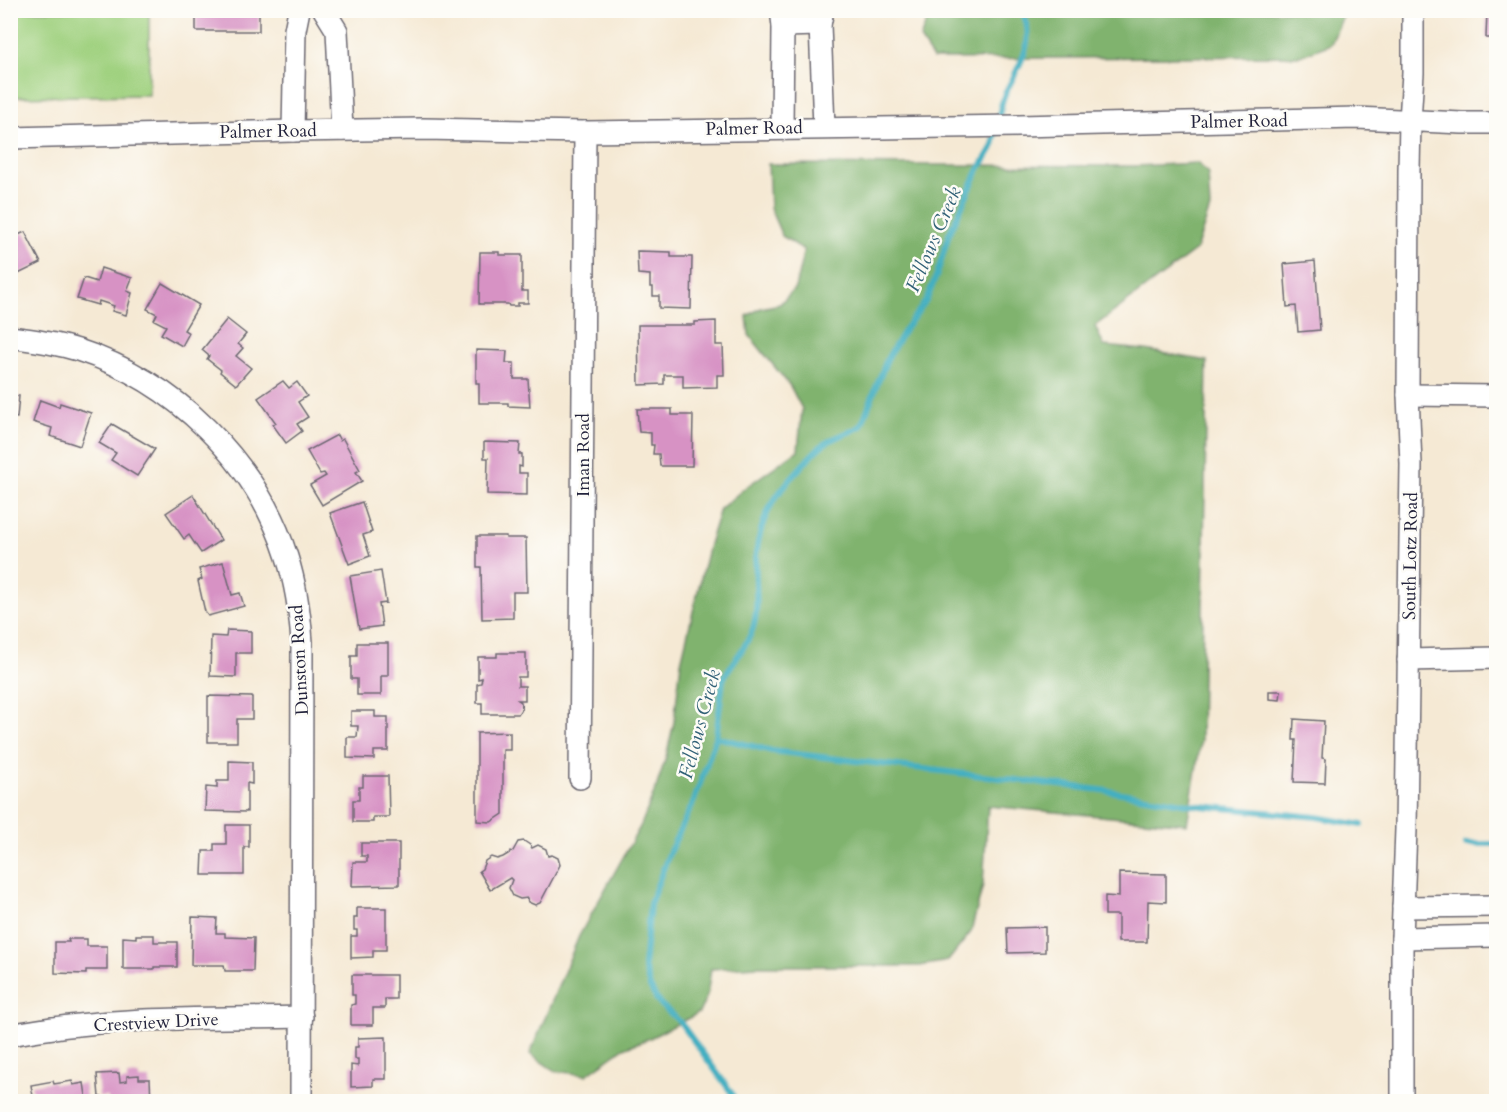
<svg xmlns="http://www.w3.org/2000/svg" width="1507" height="1112" font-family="Cardo,serif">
<rect width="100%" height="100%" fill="#fdfcf7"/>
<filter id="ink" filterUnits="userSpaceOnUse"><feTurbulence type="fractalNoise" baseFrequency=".0167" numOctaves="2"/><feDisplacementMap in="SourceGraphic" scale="12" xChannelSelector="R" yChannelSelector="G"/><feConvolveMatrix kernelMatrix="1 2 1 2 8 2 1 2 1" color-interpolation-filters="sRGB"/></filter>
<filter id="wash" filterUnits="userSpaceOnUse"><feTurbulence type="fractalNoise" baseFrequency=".008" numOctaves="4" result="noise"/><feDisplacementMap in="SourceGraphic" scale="24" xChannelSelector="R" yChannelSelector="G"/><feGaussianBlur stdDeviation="1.35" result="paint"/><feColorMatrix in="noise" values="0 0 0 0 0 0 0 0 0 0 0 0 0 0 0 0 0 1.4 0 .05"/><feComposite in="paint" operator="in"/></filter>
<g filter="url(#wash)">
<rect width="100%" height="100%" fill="#f5e9d4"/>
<polygon fill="#a0d180" stroke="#617a5e" stroke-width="1.5" points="10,11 149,11 149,95 11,97"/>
<g fill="#80b36e" stroke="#516a54" stroke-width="1.5">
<polygon points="930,11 930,10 1345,11 1331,44 1300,56 933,59 920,39"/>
<polygon points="1197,163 1208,173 1210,208 1196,250 1095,326 1104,346 1145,350 1207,361 1201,740 1187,824 988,806 983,885 971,932 948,961 920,966 757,966 711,969 707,996 699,1013 648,1039 624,1048 586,1075 555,1071 530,1054 579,936 641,825 656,788 666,757 674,722 681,662 709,544 720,509 746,487 798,450 802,409 790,386 749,335 747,316 761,308 780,304 795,288 804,250 782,236 770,208 768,164 1135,166"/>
</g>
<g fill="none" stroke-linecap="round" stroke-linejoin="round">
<g stroke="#43afc1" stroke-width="6">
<path d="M998,121C1000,112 1001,102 1005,94C1019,64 1037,44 1022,10"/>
<polyline points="716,737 772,751 1109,791 1201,806 1317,817 1362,825"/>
<polyline points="1466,844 1496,844"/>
<path d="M735,1102L731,1092L680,1022L658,1002L650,987L644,966L650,904L670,851L694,801L716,737L723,680C731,662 747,648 753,628C760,605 754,579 756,555C761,515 774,496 801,467C807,460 813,453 820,447C832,437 848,434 861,426L887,359L905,329L926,301L937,274L949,234L978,171L993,146L996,131"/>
</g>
</g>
<g id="blocks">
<g fill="#d792c4">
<rect x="196" y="10" width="63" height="21"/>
<polygon points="885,10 906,10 905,16"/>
<polygon points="1487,10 1496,10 1496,38 1486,38"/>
<polygon points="15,230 18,235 25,232 41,263 10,278 10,232"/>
<polygon points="637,251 671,252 671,257 692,257 691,309 659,308 659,296 653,296 653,287 650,287 650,275 638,274"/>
<polygon points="480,252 499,252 499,255 522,255 522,291 528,291 528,303 518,303 518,306 509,306 508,304 479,304"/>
<polygon points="1315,261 1320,330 1298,332 1296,306 1287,307 1284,264"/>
<polygon points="101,268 132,278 127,291 132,293 126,315 112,311 114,306 99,301 98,305 77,299 84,278 97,282"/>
<polygon points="162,283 199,305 184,330 189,333 182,346 161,334 166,326 154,320 157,314 147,309"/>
<polygon points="227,319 246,334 238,344 243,348 236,356 251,368 236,385 220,372 221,370 207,359 209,356 202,350"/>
<polygon points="716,321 716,345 723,345 724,375 717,375 717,387 683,388 683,375 664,375 664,384 639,385 638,325 695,325 695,322"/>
<polygon points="476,350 507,351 506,363 514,363 514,379 528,379 530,407 508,406 508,403 479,403 479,383 476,383"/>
<polygon points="283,381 289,388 297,382 307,396 298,402 308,417 297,424 302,431 286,443 273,425 276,423 258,398"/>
<polygon points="10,395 19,396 17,418 10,417"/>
<polygon points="40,400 59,407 60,403 91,413 80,446 50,436 52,428 33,422"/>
<polygon points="637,409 672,409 672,415 693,415 692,466 660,466 659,454 653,454 654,445 651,445 651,433 639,432"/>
<polygon points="112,424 155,449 137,476 111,460 116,453 99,443"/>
<polygon points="337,435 340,441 343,439 360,470 356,472 362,481 322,505 310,485 326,476 324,473 320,474 307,451"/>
<polygon points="484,442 520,443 519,454 522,454 522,467 519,466 519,473 527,473 527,495 487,494 488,458 484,458"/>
<rect x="1494" y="474" width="2" height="106"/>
<polygon points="193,495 221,540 201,553 189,535 184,539 166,513"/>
<polygon points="362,502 372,532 363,535 370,556 349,564 330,513"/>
<polygon points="477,536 506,536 506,538 526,538 527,592 513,592 513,618 482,619 481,567 477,567"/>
<polygon points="223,562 232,595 240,593 244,606 208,616 205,612 198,581 202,579 199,569"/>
<polygon points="381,571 386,603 379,604 382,626 359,629 350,576"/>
<polygon points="227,630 251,631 251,653 236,653 236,677 210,676 211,636 226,637"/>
<polygon points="357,643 388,643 388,676 381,676 381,695 357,695 357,679 351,679 351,656 357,656"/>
<polygon points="497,653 526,653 526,677 518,677 518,686 525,686 525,700 518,700 521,702 522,708 518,714 482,714 482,703 477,703 477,684 481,683 482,678 478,679 478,657 497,657"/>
<polygon points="1269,691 1281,691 1280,700 1269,699"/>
<polygon points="208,696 252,697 252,719 237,719 237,742 208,742"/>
<polygon points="351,711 375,711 375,717 388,717 388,751 374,751 374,759 347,758 347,737 357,737 358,726 351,726"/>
<polygon points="1294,719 1324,721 1322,758 1326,759 1325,783 1294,782 1296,740 1293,740"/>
<polygon points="510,732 510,750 503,750 503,814 491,822 477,821 477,733"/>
<polygon points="229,761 252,762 252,784 247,783 247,812 205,811 206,787 217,788 217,781 229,781"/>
<polygon points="363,776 388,776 389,817 373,817 373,822 353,822 353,800 359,800 359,787 363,787"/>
<polygon points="226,825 249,825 249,847 244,847 244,875 202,875 203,851 214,851 214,844 226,844"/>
<polygon points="524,841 530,845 532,848 538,845 546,849 548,856 552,855 558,858 560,865 540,903 535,905 528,902 527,898 520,899 513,896 509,888 512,880 510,878 490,890 479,871 482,869 485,861 491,857 497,859 503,857 513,851 518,842"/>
<polygon points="361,843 399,843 399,885 352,886 353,862 367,862 367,856 361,856"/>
<polygon points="1119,873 1166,874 1166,902 1148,901 1147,942 1118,942 1118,915 1105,915 1105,896 1119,897"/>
<polygon points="357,908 386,908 386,950 373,950 373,957 351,958 351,936 357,936 357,930 354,930 354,918 357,918"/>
<polygon points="192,917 217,918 216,933 225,933 225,937 254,938 253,971 225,971 224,965 191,965"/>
<polygon points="1045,927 1045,952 1008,953 1007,928"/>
<polygon points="136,935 154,935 154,942 177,942 177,967 154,967 154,969 123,969 123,937 136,938"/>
<polygon points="68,939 87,939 87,946 107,946 107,970 86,970 86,974 55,973 55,942 69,942"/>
<polygon points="352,975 396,975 396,999 385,999 385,1008 373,1008 373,1025 351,1025 351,1005 355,1004 355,995 352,995"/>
<polygon points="386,1037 386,1079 373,1079 373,1086 351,1087 351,1065 358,1066 358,1059 355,1059 355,1047 358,1047 358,1038"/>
<polygon points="119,1073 120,1082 127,1081 127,1076 139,1075 139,1079 150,1079 151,1102 108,1102 108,1097 99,1097 97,1074"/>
<polygon points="53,1081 54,1084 72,1081 73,1085 84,1083 87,1102 34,1102 31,1085"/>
</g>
</g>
</g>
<g filter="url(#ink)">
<use href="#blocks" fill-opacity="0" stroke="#6c6871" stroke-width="1.5"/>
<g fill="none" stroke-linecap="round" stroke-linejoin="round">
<defs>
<g id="minor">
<polyline points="324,10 337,31 342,130"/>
<polyline points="781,10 783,26 782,128"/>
<polyline points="823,10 820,25 824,127"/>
<polyline points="783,26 820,25"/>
<polyline points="293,131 295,30 299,10"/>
<polyline points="10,138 293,131 423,129 585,132 1019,126 1357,118 1462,123 1496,123"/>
<path d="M10,337C33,340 56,343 78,350C174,381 256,460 287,557C296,585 300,614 302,642L301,1102"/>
<polyline points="1408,395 1496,396"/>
<polyline points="1408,660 1496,658"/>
<polyline points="580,778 585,132"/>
<polyline points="1403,907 1496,906"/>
<polyline points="1402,938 1496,936"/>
<path d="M10,1035C106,1016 205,1019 302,1017"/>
<polyline points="1402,1102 1402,938 1406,829 1411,464 1408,395 1409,170 1410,121 1413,73 1413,10"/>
</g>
</defs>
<use href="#minor" stroke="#6c6871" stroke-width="24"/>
<use href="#minor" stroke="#fff" stroke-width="21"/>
</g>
</g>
<g text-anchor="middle" stroke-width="5" stroke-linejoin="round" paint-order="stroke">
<g font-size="18" fill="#22223b" stroke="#fdfcf7">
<text transform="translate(1239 121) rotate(-1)" y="6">Palmer Road</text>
<text transform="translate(754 128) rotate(-1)" y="6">Palmer Road</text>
<text transform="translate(268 131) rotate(-1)" y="6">Palmer Road</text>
<text transform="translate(583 455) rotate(-90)" y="6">Iman Road</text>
<text transform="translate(1410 556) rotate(-89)" y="6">South Lotz Road</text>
<text transform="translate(299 660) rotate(-93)" y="6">Dunston Road</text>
<text transform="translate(156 1022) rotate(-3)" y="6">Crestview Drive</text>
</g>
<g font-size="20" font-style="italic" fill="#316177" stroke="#fdfcf7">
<text transform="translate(933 239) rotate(-67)" y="7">Fellows Creek</text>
<text transform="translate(699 724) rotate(-75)" y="7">Fellows Creek</text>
</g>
</g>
<rect width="1507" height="1112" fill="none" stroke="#fdfcf7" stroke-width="36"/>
</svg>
